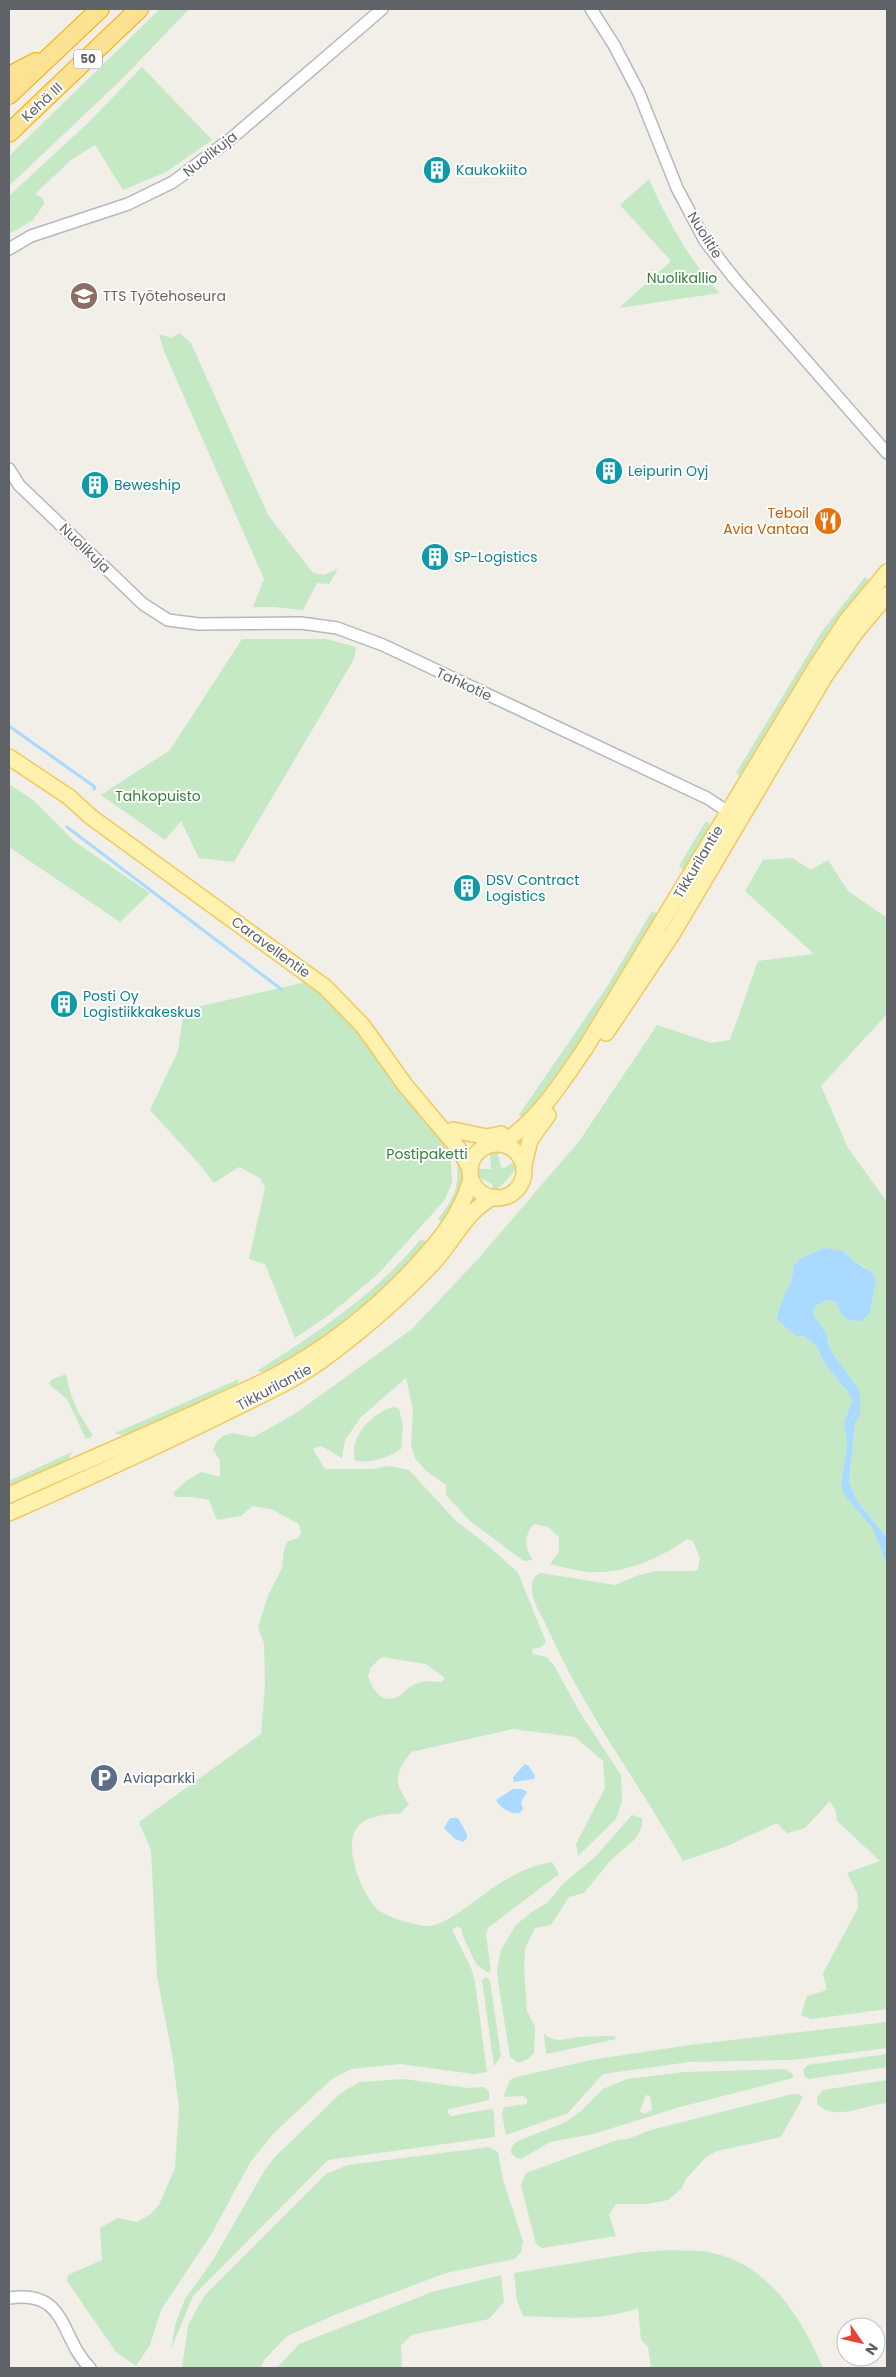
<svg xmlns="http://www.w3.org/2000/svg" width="896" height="2377" font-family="Poppins,sans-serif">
<rect width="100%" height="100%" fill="#f1efe8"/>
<g fill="#c5e8c5" fill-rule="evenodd">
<polygon points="160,9 189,9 123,78 9,186 9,156"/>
<polygon points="142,67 212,140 166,172 123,190 95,145 71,160 35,194 43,198 44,204 33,220 9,234 9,196 88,123"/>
<path d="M649,179C663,213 694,268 720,293L619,308L671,261L620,205Z"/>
<polygon points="180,333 191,343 268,515 313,573 324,575 338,569 329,584 317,583 303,610 274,607 253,607 264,579 164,351 159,334 171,338"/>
<polygon points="865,577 868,580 743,778 736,773 823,630"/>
<polygon points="242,639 326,639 356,647 354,659 234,862 199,858 181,821 165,840 101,795 170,750"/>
<polygon points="9,784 33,800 75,842 150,893 120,922 9,847"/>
<polygon points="706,821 709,823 709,829 684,871 679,866"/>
<path d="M792,858L811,870L828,860L848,891L887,918V1014L821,1086L848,1148L887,1202V1538L857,1501L849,1482L855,1423L860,1414V1391L831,1351L828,1339L815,1318L813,1311L816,1306L828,1300L837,1302C842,1319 844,1321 862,1321L870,1313L876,1281L865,1267L855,1262L843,1251L823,1248L801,1258L792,1274L791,1283L784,1295L776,1319L796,1336H804L817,1347L825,1364L848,1392L852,1401L844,1422L847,1443L841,1485L844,1495L873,1529L887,1566V2009L812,2019L801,2015L807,1996L827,1990L823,1973L858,1908L857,1893L847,1873L880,1861L837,1821L836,1812L830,1801L805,1828L787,1833L777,1823L727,1846L683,1861C639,1783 584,1711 548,1629C543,1618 533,1603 532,1591C531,1582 533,1576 541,1573L615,1585L639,1575L655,1571H694L698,1569L700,1558L693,1541L687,1539C660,1559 623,1574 589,1572C576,1571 563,1567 550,1564L559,1552V1537L548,1527L534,1524C524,1534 524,1548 533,1560L524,1561L470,1521L446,1495V1485L425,1470L415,1458L411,1446L413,1410L406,1378L361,1417L345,1440L342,1458L321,1446L313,1449L325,1469H372L390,1466L409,1470L455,1520L491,1548L518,1573L546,1642L541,1647L532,1649L533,1654L547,1657L555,1667L579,1711L621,1775L622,1801L616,1819L578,1856L576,1844L605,1788L603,1761L575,1737L513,1729L411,1752C395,1774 393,1782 409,1804L401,1813C388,1815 377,1814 364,1821C338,1837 360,1889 375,1907C382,1916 416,1926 428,1926C445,1927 484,1893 499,1884C516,1873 533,1865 552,1862L559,1874L488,1928L486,1935L491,1971L487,1972L476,1964L462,1934V1929L457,1926L452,1930L471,1968L475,1982L487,2072L473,2074L401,2064L351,2069L332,2079L275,2132L251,2161L212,2233L161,2310L150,2345L136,2366L116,2352L67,2281L68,2275L102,2260L100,2228L118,2218L137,2222L151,2214L159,2205L175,2168L179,2109L173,2060L157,1976L151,1850L139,1822L261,1734L265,1685L264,1643L258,1627L268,1596L282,1568L284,1549L288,1541L298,1538L301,1533L299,1524L271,1509L252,1506L241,1516L217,1520L209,1500L193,1497H175L173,1493L186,1481L201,1472L220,1477V1460L213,1450L217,1441L223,1436L232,1433L254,1437L296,1413L412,1329L478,1259L580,1140L657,1025L711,1043L730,1040L758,961L814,954L745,891L763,860ZM382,1657L426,1664L445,1678L442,1682C431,1681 421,1680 411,1686C407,1688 405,1692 402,1694C385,1707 373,1692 368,1676L371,1667Z"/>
<polygon points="652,911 661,916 570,1064 527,1120 519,1115 608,985"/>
<polygon points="306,982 333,1004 363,1037 402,1094 450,1146 452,1183 444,1201 377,1275 329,1315 295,1338 265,1264 249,1259 265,1188 260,1178 239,1167 214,1183 201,1166 150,1110 178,1051 184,1010"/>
<polygon points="497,1151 501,1152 498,1155 501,1167 504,1168 514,1162 516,1166 513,1173 497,1190 493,1189 492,1184 479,1177 478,1169 491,1169 490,1156 487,1154"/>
<path d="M461,1161C470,1189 457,1201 442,1223L438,1219C452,1201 460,1188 457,1163Z"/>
<path d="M421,1239L426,1242C392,1301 322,1341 265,1373L257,1371C317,1333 376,1294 421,1239Z"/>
<polygon points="66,1374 70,1392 77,1410 93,1436 86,1439 67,1399 49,1384 51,1380"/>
<polygon points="239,1379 236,1389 189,1411 174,1414 127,1434 121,1435 115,1433"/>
<path d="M394,1407L399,1409L403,1426L401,1449C389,1457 369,1465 355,1460C348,1437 373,1412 394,1407Z"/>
<polygon points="72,1452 67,1462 9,1490 9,1481"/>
<polygon points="632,1815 642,1818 642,1827 635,1839 611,1860 584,1893 569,1897 551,1925 535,1928 525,1948 524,1968 527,2011 535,2027 534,2053 528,2059 518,2063 510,2057 498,1981 497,1969 501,1950 516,1925 530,1913 547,1903 564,1883 595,1857"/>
<polygon points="486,1977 490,1981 501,2056 494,2066 482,1980"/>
<polygon points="887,2022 887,2048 792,2060 689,2062 603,2074 568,2113 506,2135 502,2114 504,2107 527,2104 527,2099 523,2096 505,2097 504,2095 510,2080 517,2077 591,2060 690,2045"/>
<path d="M544,2034C558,2045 566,2037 582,2037C592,2036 603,2036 614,2036L616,2039L546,2054Z"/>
<polygon points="887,2054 887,2067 809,2079 805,2077 803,2070 807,2065"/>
<path d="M785,2069L793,2074V2078L680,2107L593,2134L550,2142L521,2159L516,2158L511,2153L512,2146L518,2141L566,2122L582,2110L603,2089L627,2079L685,2072ZM646,2095L650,2096L652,2110L644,2114L640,2111Z"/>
<polygon points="404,2079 468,2088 484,2087 489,2091 489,2100 449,2109 447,2112 451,2116 491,2109 494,2112 495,2137 328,2160 193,2296 171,2349 175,2325 185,2299 213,2260 265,2170 275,2157 342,2092 360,2082"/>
<path d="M887,2080V2103C864,2105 836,2122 817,2104V2098L823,2090Z"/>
<polygon points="792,2094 799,2094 803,2097 781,2137 717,2151 706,2157 686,2179 682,2188 668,2200 647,2204 616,2204 609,2215 616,2236 542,2248 536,2244 521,2185 526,2173 617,2140 628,2139 651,2130"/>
<polygon points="489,2147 498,2152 503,2180 523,2241 521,2252 515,2259 446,2273 339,2313 287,2336 264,2360 260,2368 182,2368 188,2325 204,2296 326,2174 348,2165"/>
<path d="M670,2250C680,2251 691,2250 701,2251C765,2258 800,2315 823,2368H651L648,2347L641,2340L638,2308C601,2322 561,2317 523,2316L517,2301L514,2273L641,2252Z"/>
<polygon points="501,2275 504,2302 489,2319 411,2335 401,2346 402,2368 277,2368 299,2344 432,2292"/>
</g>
<g fill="#aadaff">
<path d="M823,1248L843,1251L855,1262L873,1273L876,1281L870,1313L862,1321C843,1321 842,1318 837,1302L828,1300L816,1306L813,1311L815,1318L826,1333L831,1351L860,1391V1414L855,1423L849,1482L857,1501L887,1538V1566L873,1529L844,1495L841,1485L847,1443L844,1422L852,1401L848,1392L825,1364L817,1347L804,1336H796L776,1319L784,1295L791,1283L794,1265L801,1258Z"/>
<polygon points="525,1764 529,1766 535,1776 534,1779 514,1782 513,1777"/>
<path d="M513,1789H522L527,1792L521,1802L523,1809L520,1813C511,1815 499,1807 496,1800Z"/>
<polygon points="450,1818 458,1818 467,1834 467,1838 463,1842 455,1839 444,1828"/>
</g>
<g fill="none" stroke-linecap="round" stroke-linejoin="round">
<g stroke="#aadaff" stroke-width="3">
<polyline points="9,726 95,787 94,789"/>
<polyline points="67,827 281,989"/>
</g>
<defs>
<g id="minor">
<polyline points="591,9 614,45 639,93 677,188 705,241 734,278 887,453"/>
<polyline points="9,249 31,236 128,204 173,182 233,137 382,9"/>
<polyline points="9,469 19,485 143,604 168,620 199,624 301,623 337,628 383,645 707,798 733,815"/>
<path d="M9,2298C68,2289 59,2337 90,2368"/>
</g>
<g id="major">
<polyline points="9,757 69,797 91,817 325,987 363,1026 405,1085 458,1148 470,1168"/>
<polyline points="606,1033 673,933 825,676 856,632 887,595"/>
<polyline points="453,1130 487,1137 501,1134"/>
<path d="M501,1144C539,1120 561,1083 586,1047L816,667L847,620L887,572"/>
<circle cx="497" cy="1171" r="27"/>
<polyline points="524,1165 530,1140 548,1115"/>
<path d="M9,1495C78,1464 148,1435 217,1403C238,1393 261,1384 282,1372C331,1345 377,1308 415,1267C440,1240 461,1215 471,1179"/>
<path d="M9,1513C79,1482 149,1450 219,1416C254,1398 293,1382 325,1358C364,1329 400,1298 433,1263C454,1241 466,1210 494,1197"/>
</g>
<g id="highway">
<polyline points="9,76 36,62"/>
<polyline points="9,95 100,9"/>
<polyline points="9,133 139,9"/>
</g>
</defs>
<use href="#minor" stroke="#b5b8bc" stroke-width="14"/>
<use href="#major" stroke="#f2c960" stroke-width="18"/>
<use href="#highway" stroke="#f9ab00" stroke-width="20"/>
<use href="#minor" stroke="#fff" stroke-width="11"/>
<use href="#major" stroke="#fff2af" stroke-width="15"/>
<use href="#highway" stroke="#fde293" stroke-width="18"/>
</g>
<defs>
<symbol id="building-disc" viewBox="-11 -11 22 22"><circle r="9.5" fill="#0f9aa8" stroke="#fff"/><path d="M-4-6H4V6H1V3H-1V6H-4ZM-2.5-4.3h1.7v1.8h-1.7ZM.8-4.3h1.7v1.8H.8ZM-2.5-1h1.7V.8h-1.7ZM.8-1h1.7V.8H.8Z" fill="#fff"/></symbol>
<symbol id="school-disc" viewBox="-11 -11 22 22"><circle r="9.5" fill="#8d6e63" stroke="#fff"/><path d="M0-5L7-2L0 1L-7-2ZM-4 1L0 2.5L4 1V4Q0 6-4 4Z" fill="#fff"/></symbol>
<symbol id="restaurant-disc" viewBox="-11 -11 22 22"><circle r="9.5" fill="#e8710a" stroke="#fff"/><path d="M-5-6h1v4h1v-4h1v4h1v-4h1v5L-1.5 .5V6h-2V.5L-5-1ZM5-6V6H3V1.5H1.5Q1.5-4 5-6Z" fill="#fff"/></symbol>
<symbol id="parking-disc" viewBox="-11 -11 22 22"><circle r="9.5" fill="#5c6f8a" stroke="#fff"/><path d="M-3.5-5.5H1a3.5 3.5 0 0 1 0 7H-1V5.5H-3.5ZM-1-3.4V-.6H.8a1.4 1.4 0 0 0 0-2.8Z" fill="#fff"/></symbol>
</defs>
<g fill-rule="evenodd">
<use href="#building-disc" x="421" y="154" width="32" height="32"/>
<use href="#school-disc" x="68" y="280" width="32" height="32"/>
<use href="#building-disc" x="593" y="455" width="32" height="32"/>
<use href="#building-disc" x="79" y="469" width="32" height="32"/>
<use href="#restaurant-disc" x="812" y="505" width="32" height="32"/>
<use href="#building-disc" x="419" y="541" width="32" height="32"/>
<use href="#building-disc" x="451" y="872" width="32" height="32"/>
<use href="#building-disc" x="48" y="988" width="32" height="32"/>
<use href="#parking-disc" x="88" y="1762" width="32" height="32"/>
</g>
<g text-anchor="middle" stroke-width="4" stroke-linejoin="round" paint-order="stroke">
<rect fill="#fff" stroke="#8f9295" stroke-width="1" x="74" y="49.5" width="28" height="19" rx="4"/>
<g font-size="12" font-weight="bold" fill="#5f6368">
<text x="88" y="63">50</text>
</g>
<g font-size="14" fill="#5f6368" stroke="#fff">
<text transform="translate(42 102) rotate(-43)" y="5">Kehä III</text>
<text transform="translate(210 154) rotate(-38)" y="5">Nuolikuja</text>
<text transform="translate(705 235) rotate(58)" y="5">Nuolitie</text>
<text transform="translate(85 548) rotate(44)" y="5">Nuolikuja</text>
<text transform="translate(464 684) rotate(25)" y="5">Tahkotie</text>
<text transform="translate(698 862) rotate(-59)" y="5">Tikkurilantie</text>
<text transform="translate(271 947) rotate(36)" y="5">Caravellentie</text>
<text transform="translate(274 1387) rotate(-28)" y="5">Tikkurilantie</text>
</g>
<g font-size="14" fill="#0d838f" stroke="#fff" text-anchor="start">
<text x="456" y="175">Kaukokiito</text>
<text x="628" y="476">Leipurin Oyj</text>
<text x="114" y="490">Beweship</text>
<text x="454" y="562">SP-Logistics</text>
<text x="486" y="885">DSV Contract<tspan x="486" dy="16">Logistics</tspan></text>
<text x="83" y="1001">Posti Oy<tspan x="83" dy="16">Logistiikkakeskus</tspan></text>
</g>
<g font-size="14" fill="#348238" stroke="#fff">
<text x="682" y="283">Nuolikallio</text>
<text x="158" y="801">Tahkopuisto</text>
<text x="427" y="1159">Postipaketti</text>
</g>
<g font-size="14" fill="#785e54" stroke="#fff" text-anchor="start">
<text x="103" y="301">TTS Työtehoseura</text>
</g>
<g font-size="14" fill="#c56008" stroke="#fff" text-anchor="end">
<text x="809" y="518">Teboil<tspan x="809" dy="16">Avia Vantaa</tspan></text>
</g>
<g font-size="14" fill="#4e5e75" stroke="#fff" text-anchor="start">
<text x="123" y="1783">Aviaparkki</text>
</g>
</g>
<rect width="896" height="2377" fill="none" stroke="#5f6368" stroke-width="20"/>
<g transform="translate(861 2342) rotate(124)"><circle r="24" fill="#ffffff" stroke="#bfc1c3"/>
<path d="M0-4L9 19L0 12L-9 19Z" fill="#ea4335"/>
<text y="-8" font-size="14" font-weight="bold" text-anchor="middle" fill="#5f6368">N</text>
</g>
</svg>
